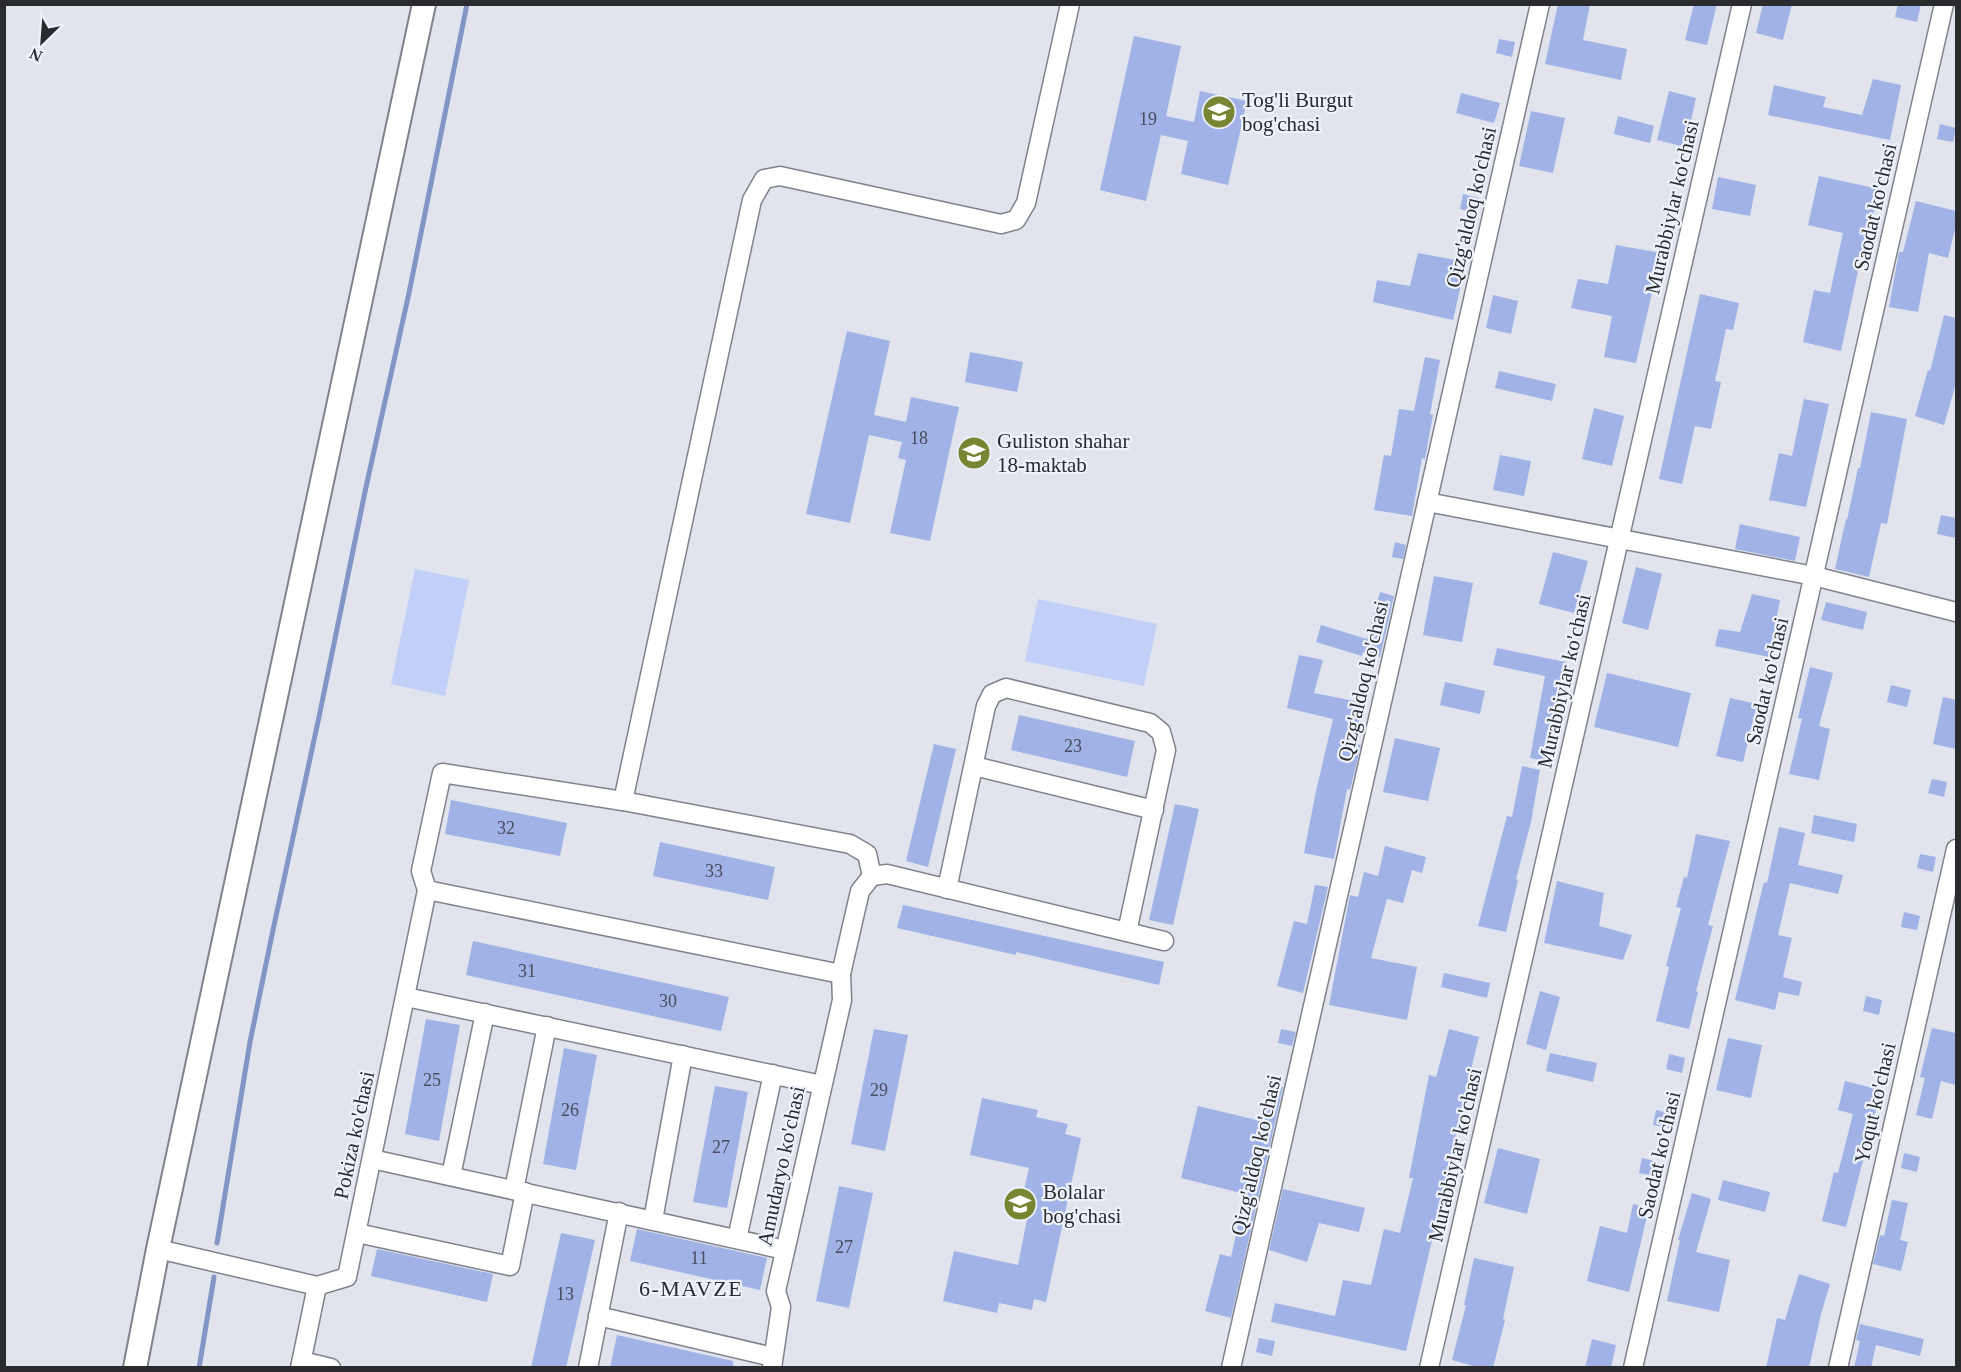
<svg xmlns="http://www.w3.org/2000/svg" width="1961" height="1372" font-family="'Times New Roman',serif">
<rect width="100%" height="100%" fill="#e1e4ed"/>
<g fill="#c2d0f9">
<polygon points="415,569 469,580 445,696 391,684"/>
<polygon points="1038,599 1157,624 1144,686 1025,661"/>
</g>
<g fill="none" stroke-linecap="round" stroke-linejoin="round">
<g stroke="#8394c7" stroke-width="5">
<polyline points="217,1243 250,1042 273,930 319,717 366,487 409,293 467,4"/>
<polyline points="199,1368 214,1277"/>
</g>
</g>
<g fill="#a0b2e6">
<polygon points="1558,4 1590,4 1583,40 1627,49 1621,80 1545,64"/>
<polygon points="1694,4 1717,4 1707,45 1685,40"/>
<polygon points="1763,4 1792,4 1783,40 1756,33"/>
<polygon points="1898,4 1921,4 1917,22 1895,17"/>
<polygon points="1134,36 1181,46 1166,116 1194,122 1200,91 1247,101 1228,185 1181,174 1188,141 1161,135 1146,201 1100,190"/>
<polygon points="1499,39 1515,42 1512,57 1496,53"/>
<polygon points="1873,79 1901,85 1890,140 1768,115 1774,85 1826,97 1823,107 1862,115"/>
<polygon points="1669,91 1696,98 1685,147 1657,140"/>
<polygon points="1461,93 1500,103 1494,123 1456,113"/>
<polygon points="1531,111 1565,118 1553,173 1519,166"/>
<polygon points="1618,116 1654,126 1650,143 1614,134"/>
<polygon points="1940,124 1956,128 1953,142 1937,139"/>
<polygon points="1819,176 1879,189 1868,238 1865,238 1841,351 1803,342 1814,290 1830,293 1843,233 1808,225"/>
<polygon points="1718,177 1756,185 1750,216 1712,209"/>
<polygon points="1463,194 1479,198 1476,213 1460,209"/>
<polygon points="1916,201 1956,211 1956,225 1948,258 1929,253 1918,312 1889,307 1899,252 1903,252"/>
<polygon points="1616,245 1661,253 1636,363 1604,357 1612,316 1571,308 1578,279 1608,284"/>
<polygon points="1418,253 1466,262 1453,320 1373,302 1377,280 1410,286"/>
<polygon points="1700,294 1739,303 1733,330 1726,329 1715,381 1721,382 1711,429 1695,426 1682,484 1659,479"/>
<polygon points="1493,295 1518,301 1511,334 1486,328"/>
<polygon points="1944,315 1956,318 1956,383 1944,425 1915,416 1928,370 1930,371"/>
<polygon points="847,331 890,341 874,415 906,422 911,397 959,407 930,541 890,533 906,460 898,458 902,442 869,435 850,523 806,514"/>
<polygon points="970,352 1023,362 1017,392 965,382"/>
<polygon points="1425,357 1440,360 1430,414 1433,415 1425,459 1422,458 1412,516 1374,510 1384,455 1391,456 1399,409 1414,411"/>
<polygon points="1499,371 1556,384 1552,401 1495,388"/>
<polygon points="1804,399 1829,404 1806,507 1769,500 1779,453 1792,456"/>
<polygon points="1594,408 1624,416 1612,466 1582,459"/>
<polygon points="1871,412 1907,419 1887,524 1881,523 1869,577 1835,569 1846,519 1847,520 1858,468 1860,468"/>
<polygon points="1500,455 1531,461 1524,496 1493,490"/>
<polygon points="1941,515 1956,518 1956,538 1937,534"/>
<polygon points="1740,524 1800,537 1795,561 1735,549"/>
<polygon points="1395,542 1406,545 1403,559 1392,557"/>
<polygon points="1553,552 1588,561 1574,613 1539,604"/>
<polygon points="1636,567 1662,574 1648,630 1622,623"/>
<polygon points="1434,576 1473,583 1462,642 1423,635"/>
<polygon points="1380,592 1394,596 1380,657 1363,652 1362,656 1316,642 1321,625 1367,639"/>
<polygon points="1752,594 1780,600 1769,657 1715,646 1719,629 1740,632"/>
<polygon points="1826,602 1867,612 1863,630 1821,620"/>
<polygon points="1497,648 1566,662 1562,680 1560,680 1545,761 1530,758 1545,676 1493,665"/>
<polygon points="1299,655 1323,660 1314,693 1364,703 1353,744 1361,745 1350,790 1347,789 1334,859 1304,853 1316,791 1333,719 1287,708"/>
<polygon points="1810,667 1833,673 1819,726 1830,729 1819,780 1789,774 1802,719 1798,718"/>
<polygon points="1607,673 1691,693 1678,747 1594,727"/>
<polygon points="1445,682 1485,691 1480,714 1440,705"/>
<polygon points="1891,685 1911,690 1907,707 1887,702"/>
<polygon points="1943,697 1956,700 1956,749 1933,744"/>
<polygon points="1730,698 1757,704 1743,762 1716,756"/>
<polygon points="1019,715 1135,741 1127,777 1011,750"/>
<polygon points="1395,738 1440,748 1428,801 1383,792"/>
<polygon points="934,744 956,749 928,867 906,861"/>
<polygon points="1522,766 1540,770 1531,822 1516,879 1518,880 1506,932 1478,926 1507,816 1512,817"/>
<polygon points="1932,779 1947,782 1944,797 1928,793"/>
<polygon points="451,800 567,823 560,856 445,834"/>
<polygon points="1175,804 1199,809 1173,925 1149,920"/>
<polygon points="1814,815 1857,824 1854,842 1811,833"/>
<polygon points="1779,827 1805,833 1798,865 1843,875 1838,894 1790,883 1778,935 1792,938 1783,977 1802,982 1799,996 1779,992 1775,1010 1735,1000 1764,882 1767,883"/>
<polygon points="1696,834 1730,841 1708,925 1713,926 1696,991 1698,992 1689,1029 1656,1021 1669,967 1666,966 1681,908 1676,907 1684,877 1687,878"/>
<polygon points="660,842 775,867 768,900 653,876"/>
<polygon points="1385,846 1426,857 1422,873 1412,870 1403,903 1387,899 1371,958 1417,967 1407,1020 1329,1005 1350,895 1358,897 1364,872 1378,876"/>
<polygon points="1920,854 1936,857 1933,872 1917,868"/>
<polygon points="1557,881 1604,893 1599,926 1632,935 1623,960 1544,943"/>
<polygon points="1315,885 1328,887 1303,993 1277,986 1294,921 1307,924"/>
<polygon points="903,905 1164,962 1159,985 1016,952 1016,955 897,928"/>
<polygon points="1904,912 1920,916 1917,930 1901,927"/>
<polygon points="473,941 729,997 721,1031 466,975"/>
<polygon points="1444,973 1490,983 1487,998 1441,987"/>
<polygon points="1540,991 1560,997 1546,1050 1526,1044"/>
<polygon points="1866,996 1882,1000 1879,1015 1863,1011"/>
<polygon points="426,1019 460,1025 439,1141 405,1134"/>
<polygon points="1932,1028 1956,1033 1956,1085 1941,1081 1932,1119 1916,1115 1925,1078 1920,1077"/>
<polygon points="874,1029 908,1035 885,1151 851,1144"/>
<polygon points="1281,1029 1296,1032 1292,1046 1278,1043"/>
<polygon points="1449,1029 1479,1037 1459,1118 1445,1185 1406,1351 1271,1322 1275,1303 1335,1316 1343,1280 1371,1285 1384,1229 1400,1233 1413,1178 1409,1178 1429,1075 1436,1077"/>
<polygon points="1728,1038 1762,1045 1751,1098 1716,1090"/>
<polygon points="564,1048 597,1055 576,1170 543,1164"/>
<polygon points="1550,1053 1597,1063 1593,1082 1546,1071"/>
<polygon points="1669,1054 1685,1058 1682,1073 1666,1069"/>
<polygon points="1845,1081 1881,1090 1846,1227 1822,1221 1834,1172 1838,1173 1853,1114 1838,1110"/>
<polygon points="1268,1084 1283,1087 1231,1318 1205,1311 1220,1254 1231,1257 1245,1194 1181,1178 1198,1106 1261,1121"/>
<polygon points="715,1086 748,1092 727,1208 693,1202"/>
<polygon points="982,1098 1038,1110 1036,1117 1068,1124 1065,1134 1081,1138 1046,1302 1034,1299 1032,1310 999,1303 997,1313 943,1301 954,1251 1018,1265 1028,1214 1019,1212 1029,1168 970,1155"/>
<polygon points="1656,1110 1672,1114 1669,1128 1653,1125"/>
<polygon points="1498,1148 1540,1159 1527,1214 1484,1203"/>
<polygon points="1904,1153 1920,1157 1917,1172 1901,1168"/>
<polygon points="1642,1158 1658,1162 1655,1176 1639,1173"/>
<polygon points="1723,1180 1770,1192 1765,1212 1718,1200"/>
<polygon points="839,1186 873,1193 849,1308 816,1301"/>
<polygon points="1283,1189 1365,1208 1359,1232 1319,1223 1307,1262 1269,1250"/>
<polygon points="1692,1193 1711,1199 1696,1252 1730,1260 1719,1312 1667,1301 1680,1240 1678,1240"/>
<polygon points="1892,1200 1908,1203 1900,1240 1908,1242 1901,1271 1873,1264 1880,1235 1884,1236"/>
<polygon points="1633,1204 1649,1208 1629,1292 1587,1281 1600,1226 1627,1233"/>
<polygon points="637,1229 767,1258 760,1290 630,1261"/>
<polygon points="561,1233 595,1240 566,1368 531,1368"/>
<polygon points="377,1249 493,1274 487,1302 371,1276"/>
<polygon points="1474,1258 1514,1267 1503,1319 1505,1320 1493,1368 1480,1368 1452,1360 1466,1305 1464,1305"/>
<polygon points="1799,1274 1830,1284 1821,1314 1809,1368 1766,1368 1777,1318 1785,1320"/>
<polygon points="1860,1324 1924,1339 1920,1356 1876,1345 1871,1368 1854,1368 1860,1341 1856,1340"/>
<polygon points="617,1335 733,1361 733,1368 610,1368"/>
<polygon points="1259,1338 1275,1341 1272,1356 1256,1352"/>
<polygon points="1592,1339 1616,1345 1611,1368 1585,1368"/>
</g>
<g fill="none" stroke-linecap="round" stroke-linejoin="round">
<defs>
<g id="minor">
<polyline points="1427,502 1814,576 1956,612"/>
<polyline points="974,766 1154,810"/>
<polyline points="623,801 752,200 764,179 780,176 1001,224 1016,220 1026,203 1070,4"/>
<polyline points="947,889 986,706 992,694 1006,688 1150,723 1161,732 1166,750 1127,932"/>
<polyline points="427,890 841,974"/>
<polyline points="406,997 822,1085"/>
<polyline points="372,1159 785,1250"/>
<polyline points="451,1176 485,1013"/>
<polyline points="514,1190 547,1026"/>
<polyline points="653,1220 683,1055"/>
<polyline points="357,1233 510,1266 525,1192"/>
<polyline points="737,1239 773,1074"/>
<polyline points="158,1249 317,1286"/>
<polyline points="598,1316 773,1357"/>
<polyline points="302,1361 331,1368"/>
<polyline points="300,1368 317,1286 347,1277 427,890 421,871 442,773 623,801 850,844 867,854 872,876"/>
<polyline points="588,1368 619,1212"/>
<polyline points="772,1368 781,1307 776,1291 842,1000 841,974 860,891 872,876 887,874 1164,941"/>
<polyline points="1231,1368 1540,4"/>
<polyline points="1429,1368 1742,4"/>
<polyline points="1633,1368 1944,4"/>
<polyline points="1838,1368 1956,849"/>
</g>
<polyline id="major" points="135,1368 158,1249 424,4"/>
</defs>
<use href="#minor" stroke="#80838b" stroke-width="21"/>
<use href="#major" stroke="#80838b" stroke-width="26"/>
<use href="#minor" stroke="#fff" stroke-width="18"/>
<use href="#major" stroke="#fff" stroke-width="22"/>
</g>
<defs>
<symbol id="school-disc" viewBox="-11 -11 22 22"><circle r="9.5" fill="#788532" stroke="#eef2fb"/><path d="M0-5L7-2L0 1L-7-2ZM-4 1L0 2.5L4 1V4Q0 6-4 4Z" fill="#fff"/></symbol>
</defs>
<g fill-rule="evenodd">
<use href="#school-disc" x="1200" y="93" width="38" height="38"/>
<use href="#school-disc" x="955" y="434" width="38" height="38"/>
<use href="#school-disc" x="1001" y="1185" width="38" height="38"/>
</g>
<g text-anchor="middle" stroke-width="4.5" stroke-linejoin="round" paint-order="stroke">
<g font-size="18" fill="#484d5c">
<text x="1148" y="125">19</text>
<text x="919" y="444">18</text>
<text x="1073" y="752">23</text>
<text x="506" y="834">32</text>
<text x="714" y="877">33</text>
<text x="527" y="977">31</text>
<text x="668" y="1007">30</text>
<text x="432" y="1086">25</text>
<text x="879" y="1096">29</text>
<text x="570" y="1116">26</text>
<text x="721" y="1153">27</text>
<text x="844" y="1253">27</text>
<text x="699" y="1264">11</text>
<text x="565" y="1300">13</text>
</g>
<g font-size="21" fill="#2a2b2e" stroke="#eef2fb" text-anchor="start">
<text x="1242" y="107">Tog'li Burgut<tspan x="1242" dy="24">bog'chasi</tspan></text>
<text x="997" y="448">Guliston shahar<tspan x="997" dy="24">18-maktab</tspan></text>
<text x="1043" y="1199">Bolalar<tspan x="1043" dy="24">bog'chasi</tspan></text>
</g>
<g font-size="21" fill="#2a2b2e" stroke="#eef2fb">
<text transform="translate(1471 207) rotate(-77)" y="7">Qizg'aldoq ko'chasi</text>
<text transform="translate(1672 207) rotate(-77)" y="7">Murabbiylar ko'chasi</text>
<text transform="translate(1875 207) rotate(-77)" y="7">Saodat ko'chasi</text>
<text transform="translate(1363 681) rotate(-77)" y="7">Qizg'aldoq ko'chasi</text>
<text transform="translate(1564 681) rotate(-77)" y="7">Murabbiylar ko'chasi</text>
<text transform="translate(1767 681) rotate(-77)" y="7">Saodat ko'chasi</text>
<text transform="translate(1875 1103) rotate(-77)" y="7">Yoqut ko'chasi</text>
<text transform="translate(354 1135) rotate(-78)" y="7">Pokiza ko'chasi</text>
<text transform="translate(1256 1155) rotate(-77)" y="7">Qizg'aldoq ko'chasi</text>
<text transform="translate(1455 1155) rotate(-77)" y="7">Murabbiylar ko'chasi</text>
<text transform="translate(1659 1155) rotate(-77)" y="7">Saodat ko'chasi</text>
<text transform="translate(781 1166) rotate(-78)" y="7">Amudaryo ko'chasi</text>
</g>
<g font-size="22" letter-spacing="1.5" fill="#2a2b2e" stroke="#eef2fb">
<text x="691" y="1296">6-MAVZE</text>
</g>
</g>
<rect width="1961" height="1372" fill="none" stroke="#2a2b2e" stroke-width="12"/>
<g transform="translate(42 42) rotate(205)" stroke="#eef2fb" stroke-width="4.5" paint-order="stroke">
<path d="M0-4.5L10 22L0 15L-10 22Z" fill="#2a2b2e"/>
<text y="-9" font-size="16" font-weight="bold" text-anchor="middle" fill="#2a2b2e">N</text>
</g>
</svg>
